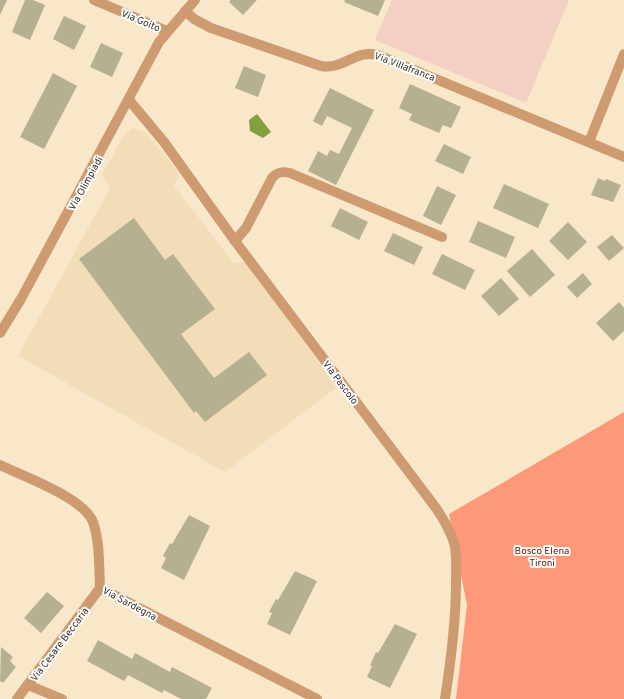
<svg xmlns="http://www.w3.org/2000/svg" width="624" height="699" font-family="Overpass,sans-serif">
<rect width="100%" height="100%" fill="#f9e7c9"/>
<polygon fill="#f3ddb8" points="132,128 145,132 180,174 174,186 234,263 246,262 337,387 225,472 18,356 110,188 102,174 123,137"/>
<polygon fill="#f4cfc3" points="392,0 569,0 526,103 375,40"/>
<polygon fill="#fd9978" points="624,412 624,699 456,699 467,605 449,514"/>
<polygon fill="#849f3e" points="257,114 271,132 263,138 250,131 249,120"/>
<g fill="#b4b090">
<polygon points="0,0 7,0 0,15"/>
<polygon points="25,0 33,0 45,5 30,40 12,32"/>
<polygon points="231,0 257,0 243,15 229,2"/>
<polygon points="345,0 385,0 378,16 344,2"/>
<polygon points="64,16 86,26 74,50 53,39"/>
<polygon points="101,43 123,53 112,77 90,67"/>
<polygon points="244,66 266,75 258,97 235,88"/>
<polygon points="53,73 77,86 44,149 20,137"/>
<polygon points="410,84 461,107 451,128 443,125 439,133 409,120 412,114 399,108"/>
<polygon points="330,88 374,110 336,185 308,171 318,151 327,156 330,150 339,154 352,128 327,116 322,126 313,121"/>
<polygon points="444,144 471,157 463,174 435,161"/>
<polygon points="598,178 605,181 606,179 621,185 613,202 591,195"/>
<polygon points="504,184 549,204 538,228 493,208"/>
<polygon points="437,186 456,195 441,225 423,216"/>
<polygon points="340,208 368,222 359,240 331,226"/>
<polygon points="134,218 165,260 173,254 215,309 181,334 214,378 249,352 267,375 205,422 196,411 194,413 79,259"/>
<polygon points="478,221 515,237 506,258 469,242"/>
<polygon points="568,222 587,242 568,260 549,241"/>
<polygon points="393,233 423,247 414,265 384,251"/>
<polygon points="612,235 624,248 609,261 597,247"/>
<polygon points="532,249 555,275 530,297 507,271"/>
<polygon points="442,254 475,270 465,290 432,274"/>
<polygon points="583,273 592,284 577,298 567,287"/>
<polygon points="501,278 519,299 499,316 481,296"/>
<polygon points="619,302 624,308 624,331 613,341 596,323"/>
<polygon points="189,515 210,526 184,580 161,568 166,558 163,556 170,543 172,544"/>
<polygon points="295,571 317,581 290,635 267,624 272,613 269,612 276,599 278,600"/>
<polygon points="47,592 64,606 41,633 24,618"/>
<polygon points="395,624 417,634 390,688 367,677 372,666 370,665 376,652 378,653"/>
<polygon points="98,640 132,659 135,653 170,672 172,667 212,688 206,699 181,699 164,690 162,693 128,675 124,681 87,661"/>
<polygon points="1,647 13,657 10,661 16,667 3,683 0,681"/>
</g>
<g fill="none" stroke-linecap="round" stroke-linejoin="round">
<g stroke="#ce9a6f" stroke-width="10">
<polyline points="94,0 167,31"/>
<path d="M185,11L194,19L211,28L321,66C345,70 354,49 378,55L624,157"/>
<path d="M129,100L164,142L235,241L436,508C444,520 452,533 455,547C457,558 456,571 456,583C456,623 451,660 445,699"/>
<polyline points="589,142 624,54"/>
<path d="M235,241L246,228L272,178C277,172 282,171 290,173L442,237"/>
<polyline points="0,333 21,299 159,42 195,0"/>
<path d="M0,465C23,476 84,498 93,522C100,542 99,567 100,588L317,699"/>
<polyline points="28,685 62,699"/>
<polyline points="17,699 100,588"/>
</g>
</g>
<g text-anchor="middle" stroke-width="4" stroke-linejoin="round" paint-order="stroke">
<g font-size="10" fill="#393226" stroke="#fff">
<text transform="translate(141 20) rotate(23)" y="4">Via Goito</text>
<text transform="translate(405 66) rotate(21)" y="4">Via Villafranca</text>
<text transform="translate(85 183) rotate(-61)" y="4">Via Olimpiadi</text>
<text transform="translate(341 382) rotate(53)" y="4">Via Pascolo</text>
<text transform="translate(130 603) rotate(28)" y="4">Via Sardegna</text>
<text transform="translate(59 644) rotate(-53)" y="4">Via Cesare Beccaria</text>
</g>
<g font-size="10" fill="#60230d" stroke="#fff">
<text x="542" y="554">Bosco Elena<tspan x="542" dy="12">Tironi</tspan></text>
</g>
</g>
</svg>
